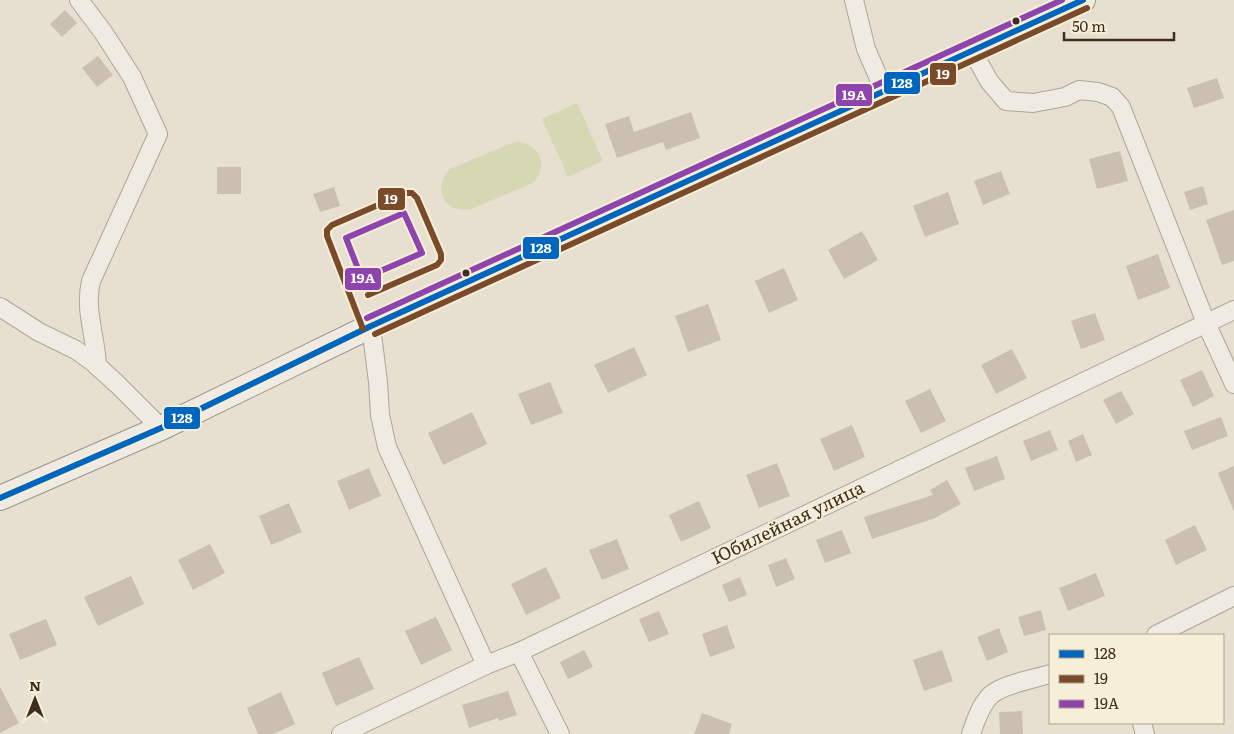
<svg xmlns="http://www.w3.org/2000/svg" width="1234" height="734" font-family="Literata,serif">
<rect width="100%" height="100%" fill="#e7e0d1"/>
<g fill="#d6d7b3">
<polygon points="577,103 603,161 568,177 542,119"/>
<path d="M520,142C542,147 548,166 533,183L471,209C444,214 431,189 450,169L512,143Z"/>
</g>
<g fill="#cbbfb2">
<polygon points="65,10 77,23 62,37 50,24"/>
<polygon points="98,56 113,75 97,87 82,68"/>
<polygon points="1217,78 1224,98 1194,108 1187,88"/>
<polygon points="691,112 700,138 666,150 663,142 617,158 605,124 629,116 634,132"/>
<polygon points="1120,151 1128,181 1097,189 1089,159"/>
<rect x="217" y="167" width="24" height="27"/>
<polygon points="1001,171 1010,194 983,205 974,181"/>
<polygon points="1203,186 1208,204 1190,210 1184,192"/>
<polygon points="334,187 340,206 320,212 313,194"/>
<polygon points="948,192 959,224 925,237 913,206"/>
<polygon points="1234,210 1234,261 1222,265 1206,220"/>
<polygon points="862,231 878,260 844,279 828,250"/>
<polygon points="1158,254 1170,288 1138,300 1126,266"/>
<polygon points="784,268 798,300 769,313 755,281"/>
<polygon points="708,304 721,340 688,352 675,316"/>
<polygon points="1095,313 1105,340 1081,349 1071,321"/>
<polygon points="634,347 647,375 608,393 594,365"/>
<polygon points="1012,349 1027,378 996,394 981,365"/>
<polygon points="1202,370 1214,396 1193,407 1180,380"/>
<polygon points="550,382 563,413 531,425 518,394"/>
<polygon points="930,389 946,421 921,433 905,401"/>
<polygon points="1121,391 1134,414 1116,424 1103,400"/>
<polygon points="472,412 487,444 443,465 428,433"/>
<polygon points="1221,417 1228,436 1192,450 1184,431"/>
<polygon points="852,425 865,457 834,471 820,439"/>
<polygon points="1050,430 1058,450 1031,461 1023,441"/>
<polygon points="1083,434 1092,455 1076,462 1068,441"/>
<polygon points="997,456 1005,479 974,491 965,468"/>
<polygon points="777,463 790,496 759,508 746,475"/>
<polygon points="1234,466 1234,512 1218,473"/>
<polygon points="369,468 381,496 349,510 337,481"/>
<polygon points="947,480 961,504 933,519 872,539 864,517 933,495 930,490"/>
<polygon points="699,501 711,528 681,542 669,515"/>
<polygon points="289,503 302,532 271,545 259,516"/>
<polygon points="1195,525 1207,550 1176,565 1165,540"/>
<polygon points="842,530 851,553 825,563 816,540"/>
<polygon points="617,539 629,569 602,580 589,550"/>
<polygon points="210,544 225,573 193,590 178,560"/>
<polygon points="786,558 795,579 776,587 768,565"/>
<polygon points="546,567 561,598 526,615 511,584"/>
<polygon points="1096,573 1105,596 1068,611 1059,588"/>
<polygon points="131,576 144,604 98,626 84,597"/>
<polygon points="740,577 747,595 729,602 722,585"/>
<polygon points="1041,610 1046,630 1024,636 1018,617"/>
<polygon points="659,611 669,634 649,642 639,619"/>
<polygon points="436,617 452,650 421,665 405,631"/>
<polygon points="46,619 57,645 20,660 9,634"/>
<polygon points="727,625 735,648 710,657 702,634"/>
<polygon points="999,628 1008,652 987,661 977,637"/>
<polygon points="584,650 593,667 568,679 560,662"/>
<polygon points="942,650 953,681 924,691 913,660"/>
<polygon points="359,657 374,689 336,706 322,673"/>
<polygon points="0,687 19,723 0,733"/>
<polygon points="508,691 517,715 499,721 498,718 469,728 462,705"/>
<polygon points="281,692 295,724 273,734 258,734 247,708"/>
<polygon points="1022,711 1023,734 1000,734 999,712"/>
<polygon points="702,713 732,724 729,734 694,734"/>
</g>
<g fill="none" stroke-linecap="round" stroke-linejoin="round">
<defs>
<g id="street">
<path d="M79,0L103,32L132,77L158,134L91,281C84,310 96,337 97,366"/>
<polyline points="854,0 866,49 884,90"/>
<polyline points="972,50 989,81 1006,101 1033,103 1065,97 1079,90 1098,92 1112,97 1121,107 1206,323 1234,384"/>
<polyline points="0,307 39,332 76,350 94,363 117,384 161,428"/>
<polyline points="371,326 378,382 380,415 387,447 486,665"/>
<polyline points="1156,635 1234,596"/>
<polyline points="519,652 560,734"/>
<polyline points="1142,723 1145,734"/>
<polyline points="341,734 486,665 519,652 1234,310"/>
<path d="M971,734C975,722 981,704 991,695C1003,684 1034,679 1050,674"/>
</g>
<polyline id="secondary" points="0,498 161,428 371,326 1083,0"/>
</defs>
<use href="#street" stroke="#ada599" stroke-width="20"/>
<use href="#secondary" stroke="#9c958a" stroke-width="26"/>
<use href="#street" stroke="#efebe3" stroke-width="18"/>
<use href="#secondary" stroke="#efebe3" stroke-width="24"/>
<defs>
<polyline id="bus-1" points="0,498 161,428 371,326 1083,0"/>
<g id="bus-2">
<polyline points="363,329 327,236 327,230 332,225 406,193 412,193 417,198 441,254 441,260 437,265 368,295"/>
<polyline points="375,334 1087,8"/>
</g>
<g id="bus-3">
<polygon points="404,213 422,253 362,279 346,238"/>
<polyline points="367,318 1062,0"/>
</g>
</defs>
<use href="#bus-1" stroke="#f7eed8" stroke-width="10"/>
<use href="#bus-2" stroke="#f7eed8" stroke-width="10"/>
<use href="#bus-3" stroke="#f7eed8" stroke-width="10"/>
<use href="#bus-1" stroke="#0065bd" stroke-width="6"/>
<use href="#bus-2" stroke="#7a4b2a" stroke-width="6"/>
<use href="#bus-3" stroke="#8e44ad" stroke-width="6"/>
</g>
<g fill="#3d2e20" stroke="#f7eed8" stroke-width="2">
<circle cx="1016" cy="21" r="4.5"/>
<circle cx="466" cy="273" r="4.5"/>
</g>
<g text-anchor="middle" stroke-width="4" stroke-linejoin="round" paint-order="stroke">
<g font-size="18" fill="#3d2e20" stroke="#f7eed8">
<text transform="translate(788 523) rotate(-26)" y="6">Юбилейная улица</text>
</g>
</g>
<g stroke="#f7eed8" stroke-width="2">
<rect x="929" y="62" width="28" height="24" rx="5" fill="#7a4b2a"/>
<rect x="883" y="71" width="38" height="24" rx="5" fill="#0065bd"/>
<rect x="835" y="83" width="38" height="24" rx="5" fill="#8e44ad"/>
<rect x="377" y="187" width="29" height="24" rx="5" fill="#7a4b2a"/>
<rect x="522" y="236" width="38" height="24" rx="5" fill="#0065bd"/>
<rect x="344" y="267" width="38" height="24" rx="5" fill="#8e44ad"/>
<rect x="163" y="406" width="38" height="24" rx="5" fill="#0065bd"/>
</g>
<g font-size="14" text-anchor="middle" font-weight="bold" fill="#fff">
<text x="943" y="79">19</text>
<text x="902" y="88">128</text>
<text x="854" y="100">19А</text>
<text x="391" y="204">19</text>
<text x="541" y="253">128</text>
<text x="363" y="283">19А</text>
<text x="182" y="423">128</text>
</g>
<rect x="1049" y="634" width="175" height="90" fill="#f7eed8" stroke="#ada18e"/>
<rect x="1059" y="650" width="25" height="8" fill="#0065bd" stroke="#ada18e"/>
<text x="1094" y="659" font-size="15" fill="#3d2e20">128</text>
<rect x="1059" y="675" width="25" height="8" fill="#7a4b2a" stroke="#ada18e"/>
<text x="1094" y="684" font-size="15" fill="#3d2e20">19</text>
<rect x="1059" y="700" width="25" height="8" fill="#8e44ad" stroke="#ada18e"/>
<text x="1094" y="709" font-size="15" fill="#3d2e20">19А</text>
<g transform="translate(35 699)" stroke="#f7eed8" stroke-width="4" paint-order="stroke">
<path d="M0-4L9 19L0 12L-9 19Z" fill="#3d2e20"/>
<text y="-8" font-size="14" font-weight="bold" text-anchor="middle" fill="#3d2e20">N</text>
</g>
<path d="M1064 32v8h110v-8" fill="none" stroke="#3d2e20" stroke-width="2.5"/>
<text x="1072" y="32" font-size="15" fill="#3d2e20" stroke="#f7eed8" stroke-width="4" paint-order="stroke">50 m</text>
</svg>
